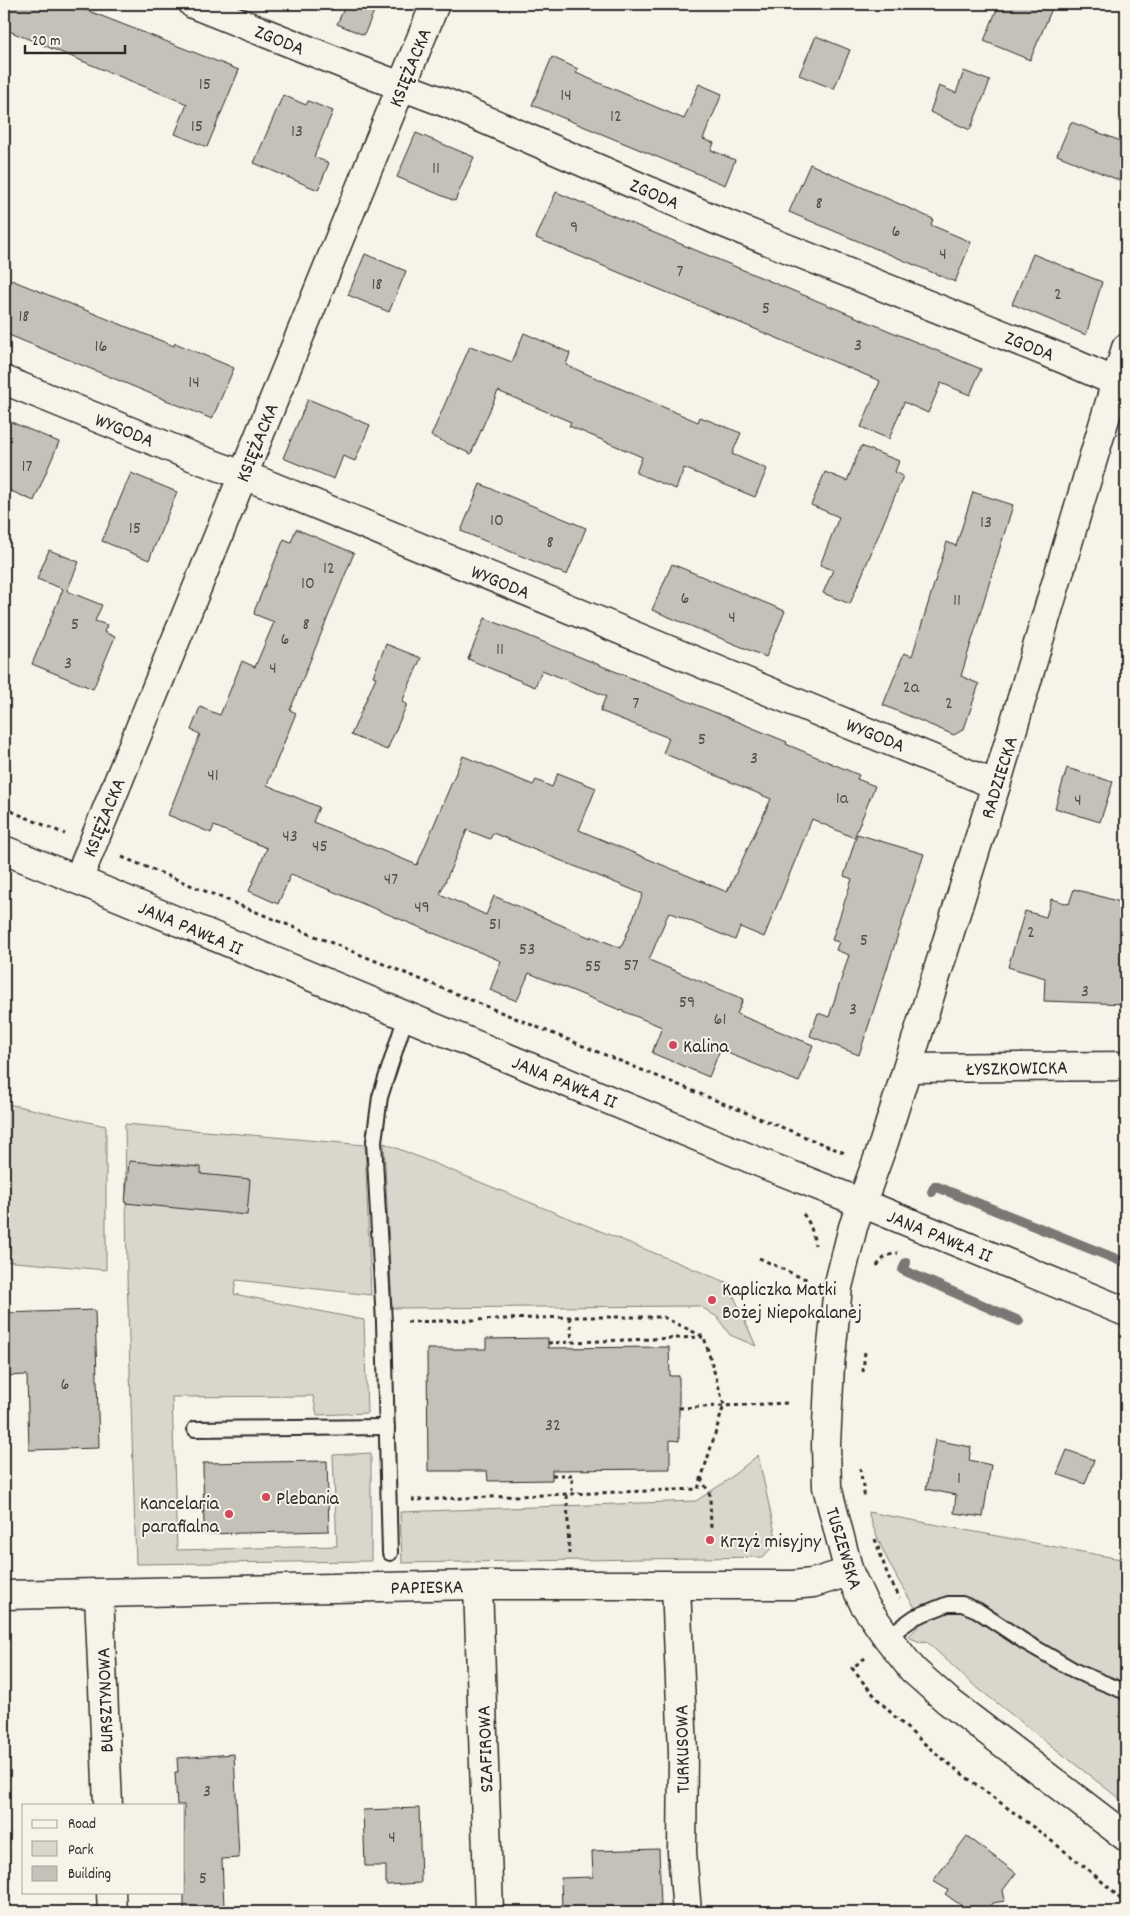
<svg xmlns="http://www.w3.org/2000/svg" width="1130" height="1916" font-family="Dekko,sans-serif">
<rect width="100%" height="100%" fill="#f7f3e8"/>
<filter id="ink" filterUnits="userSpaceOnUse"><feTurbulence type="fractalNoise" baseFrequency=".02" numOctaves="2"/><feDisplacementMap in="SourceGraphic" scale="10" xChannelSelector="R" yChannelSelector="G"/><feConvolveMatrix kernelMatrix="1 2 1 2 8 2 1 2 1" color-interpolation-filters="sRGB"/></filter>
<g filter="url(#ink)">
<g fill="#dad6cc" stroke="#82807c">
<polygon points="4,1103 106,1126 106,1270 4,1261"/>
<polygon points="125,1124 365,1145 371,1295 236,1280 234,1294 364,1320 367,1413 317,1415 313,1396 172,1397 177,1550 337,1546 333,1455 371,1453 371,1561 136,1564 127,1275"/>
<polygon points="384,1143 728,1283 756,1346 730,1335 717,1317 700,1306 392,1308"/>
<polygon points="758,1455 777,1542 763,1557 402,1563 400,1512 696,1501 725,1482"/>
<path d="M868,1512L1126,1560V1804L970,1682L926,1641L920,1642L908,1637L924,1621C900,1586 881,1552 868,1512Z"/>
</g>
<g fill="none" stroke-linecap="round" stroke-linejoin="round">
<g stroke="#7a7874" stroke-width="10">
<polyline points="932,1192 935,1186 1126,1263"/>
<polyline points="906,1263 903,1270 1019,1321"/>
</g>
</g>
<g fill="#c4c1b9" stroke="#2b2b2b" fill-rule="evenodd">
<polygon points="4,4 71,4 239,70 207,147 175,134 187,104 4,29"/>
<polygon points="346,4 377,4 364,35 337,24"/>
<polygon points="999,4 1054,4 1030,60 984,41"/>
<polygon points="816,36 850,50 834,89 799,75"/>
<polygon points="552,57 578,69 576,73 684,119 699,84 722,94 703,139 714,143 711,150 735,160 725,185 532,105"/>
<polygon points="964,71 990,81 970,130 930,112 939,86 956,93"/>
<polygon points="283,95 306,105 308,101 333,111 314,157 329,163 318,190 254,163"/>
<polygon points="1071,122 1126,143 1126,183 1057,155"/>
<polygon points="416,133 474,157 455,201 397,177"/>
<polygon points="810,164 933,219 931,225 971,242 955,282 789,212"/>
<polygon points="556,192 981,369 970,395 941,383 928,413 904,402 889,439 861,427 880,381 536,238"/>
<polygon points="365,254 406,271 389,312 348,295"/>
<polygon points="1033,254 1102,282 1086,335 1012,304"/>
<polygon points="4,277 174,346 175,343 234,368 212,419 4,333"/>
<polygon points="524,333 570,353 566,365 698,422 700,417 741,433 732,454 767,469 755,497 684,468 676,489 636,473 642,457 569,426 571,422 498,391 471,454 431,436 470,346 512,362"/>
<polygon points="308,399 370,425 355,461 343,456 334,479 283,458"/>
<polygon points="4,419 59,442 34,501 4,488"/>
<polygon points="861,446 899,461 895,472 903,476 850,604 823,593 833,570 820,565 839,517 811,505 825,472 847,481"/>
<polygon points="131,473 177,492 149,560 102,541"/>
<polygon points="480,484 586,528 567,575 461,531"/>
<polygon points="973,492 1013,505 961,676 979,684 964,729 954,735 883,705 904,653 912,656 947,542 956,546"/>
<path d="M296,529L354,553L290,710L296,713L267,785L319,807L313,822L417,865L463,756L533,785L536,780L552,787L558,773L596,788L579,830L727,892L771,799L663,753L669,738L600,711L606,696L542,670L535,687L468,659L485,618L787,742L786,744L859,775L857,779L875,786L854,838L812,819L764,937L740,927L735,940L669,912L649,960L743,999L737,1014L813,1045L799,1082L720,1050L709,1077L652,1053L662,1027L529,973L517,1001L490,990L501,961L291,874L278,904L249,891L267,848L214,826L211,833L168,815L200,734L191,730L200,707L220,715L242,661L255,667L274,622L254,614L255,609L284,539L291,542ZM467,830L490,839L493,833L643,894L621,948L591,936V938L494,896L486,915L440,894Z"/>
<polygon points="49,550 79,562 67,591 102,605 95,621 107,625 104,632 115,637 93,689 32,664 63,589 37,579"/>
<polygon points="672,564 785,611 766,657 652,610"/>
<polygon points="386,644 421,658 402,702 407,704 387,750 351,735 376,677 373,676"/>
<polygon points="1067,768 1113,782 1100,822 1055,808"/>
<polygon points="857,834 924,854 859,1055 810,1036 818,1013 829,1017 849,955 836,950 839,942 832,940 852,879 844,876"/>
<polygon points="1074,889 1124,903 1126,1004 1044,1001 1045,978 1008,967 1025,911 1046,917 1051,899 1069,904"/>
<polygon points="129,1161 201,1167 201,1174 250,1179 247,1215 125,1203"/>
<polygon points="95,1310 99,1448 29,1450 27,1375 4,1376 4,1313"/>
<polygon points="548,1338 548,1348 669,1347 670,1376 679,1376 679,1441 670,1440 670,1469 552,1470 552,1480 488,1481 487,1471 428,1471 427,1349 486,1349 486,1339"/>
<polygon points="935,1440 971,1447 969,1460 991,1465 983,1517 954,1513 956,1495 926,1489"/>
<polygon points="1067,1450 1094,1460 1085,1484 1057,1474"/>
<polygon points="327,1461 329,1531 204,1534 203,1463"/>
<polygon points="234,1754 239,1858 222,1859 224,1906 211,1906 212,1912 184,1912 184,1805 177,1805 175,1772 178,1772 177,1758"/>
<polygon points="419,1808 421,1883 386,1885 386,1866 365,1866 363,1810"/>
<polygon points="967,1836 1016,1873 1003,1890 1005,1901 992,1903 986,1912 970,1912 945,1894 948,1890 933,1881"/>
<polygon points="659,1849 661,1906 562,1909 561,1878 593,1877 592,1851"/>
</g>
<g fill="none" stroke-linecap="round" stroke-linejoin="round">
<defs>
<g id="service">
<polyline points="195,1429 387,1427"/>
<polyline points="390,1553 384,1322 374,1141 380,1097 406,1016"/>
<polyline points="887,1637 915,1617 948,1604 962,1604 977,1610 1025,1642 1077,1672 1126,1692"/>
</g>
<g id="minor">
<polyline points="193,4 353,68 449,104 714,219 1061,358 1116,382"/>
<polyline points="1126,348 996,785 884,1142 853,1227 838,1287 830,1365 826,1444 827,1487 849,1572 864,1604 887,1637 913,1670 948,1701 1126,1837"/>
<polyline points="4,380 196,458 264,483 996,785"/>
<polyline points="78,880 435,4"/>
<polyline points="908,1068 1126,1066"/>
<polyline points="478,1585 489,1912"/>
<polyline points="676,1586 683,1752 682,1852 687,1912"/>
<polyline points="99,1594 108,1805"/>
<polyline points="4,1595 478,1585 792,1585 813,1583 849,1572"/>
<polyline points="111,1892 112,1912"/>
</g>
<polyline id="tertiary" points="4,850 78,880 766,1165 862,1203 1126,1312"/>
</defs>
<use href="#service" stroke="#2b2b2b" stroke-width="18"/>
<use href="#minor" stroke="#2b2b2b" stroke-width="31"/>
<use href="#tertiary" stroke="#2b2b2b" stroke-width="31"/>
<g stroke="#2b2b2b" stroke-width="3" stroke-dasharray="4 4" stroke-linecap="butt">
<polyline points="4,808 65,834"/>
<polyline points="122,857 847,1154"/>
<path d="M803,1214C811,1223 813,1234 815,1245"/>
<polyline points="759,1258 802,1278 808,1279"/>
<path d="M877,1266C882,1258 889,1254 898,1253"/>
<polyline points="570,1317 572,1342"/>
<polyline points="407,1322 570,1317 663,1317 704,1337 724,1405 698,1489 412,1500"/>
<polyline points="548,1343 703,1337"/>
<polyline points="863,1372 865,1351"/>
<polyline points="679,1408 788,1403"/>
<polyline points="860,1468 865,1499"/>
<polyline points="552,1475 572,1475 572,1494"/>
<polyline points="701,1478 710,1495 711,1530"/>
<polyline points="567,1495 569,1554"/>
<polyline points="875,1539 888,1576 900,1598"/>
<path d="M865,1658L852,1668C904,1738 980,1786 1049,1839C1076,1860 1103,1880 1126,1905"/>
</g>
<use href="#service" stroke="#f7f3e8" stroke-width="14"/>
<use href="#minor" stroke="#f7f3e8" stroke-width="28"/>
<use href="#tertiary" stroke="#f7f3e8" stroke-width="28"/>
</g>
</g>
<g fill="#d1495b" stroke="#f7f3e8" stroke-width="2">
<circle cx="673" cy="1045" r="5"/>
<circle cx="712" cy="1300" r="5"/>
<circle cx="266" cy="1497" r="5"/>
<circle cx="229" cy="1514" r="5"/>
<circle cx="710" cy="1540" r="5"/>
</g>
<g text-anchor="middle" stroke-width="4" stroke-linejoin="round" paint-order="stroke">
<g font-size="18" fill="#51504e">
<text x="205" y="89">15</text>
<text x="566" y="100">14</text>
<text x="616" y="121">12</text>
<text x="197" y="131">15</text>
<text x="297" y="136">13</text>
<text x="436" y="173">11</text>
<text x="819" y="208">8</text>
<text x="574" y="232">9</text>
<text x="896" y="236">6</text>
<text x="943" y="259">4</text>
<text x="680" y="276">7</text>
<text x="377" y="289">18</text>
<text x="1058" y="299">2</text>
<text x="766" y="313">5</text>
<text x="24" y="321">18</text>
<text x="858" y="350">3</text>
<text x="101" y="351">16</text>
<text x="194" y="387">14</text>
<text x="27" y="471">17</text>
<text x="497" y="525">10</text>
<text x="986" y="527">13</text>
<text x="135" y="533">15</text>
<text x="550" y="547">8</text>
<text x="329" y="573">12</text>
<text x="308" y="588">10</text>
<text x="685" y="603">6</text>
<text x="957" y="605">11</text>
<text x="732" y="622">4</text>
<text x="75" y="629">5</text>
<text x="306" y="629">8</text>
<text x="285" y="644">6</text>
<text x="500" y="654">11</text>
<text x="68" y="668">3</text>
<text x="273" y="673">4</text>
<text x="911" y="692">2a</text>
<text x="636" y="708">7</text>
<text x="949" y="708">2</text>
<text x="702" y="744">5</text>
<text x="754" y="763">3</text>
<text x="213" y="780">41</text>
<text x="842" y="803">1a</text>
<text x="1078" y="805">4</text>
<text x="290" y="841">43</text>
<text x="320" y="851">45</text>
<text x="391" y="884">47</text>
<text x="422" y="912">49</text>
<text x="495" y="929">51</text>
<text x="1031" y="937">2</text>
<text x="864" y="945">5</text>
<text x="527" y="954">53</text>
<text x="631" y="970">57</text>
<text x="593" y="971">55</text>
<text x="1085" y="996">3</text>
<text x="687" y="1007">59</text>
<text x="853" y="1014">3</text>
<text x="720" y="1024">61</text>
<text x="65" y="1389">6</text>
<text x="553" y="1430">32</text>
<text x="959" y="1483">1</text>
<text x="207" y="1796">3</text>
<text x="392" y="1842">4</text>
<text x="203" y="1883">5</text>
</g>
<g font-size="20" fill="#2b2b2b" stroke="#f7f3e8">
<text transform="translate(280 39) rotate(22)" y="7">ZGODA</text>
<text transform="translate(409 67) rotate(-68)" y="7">KSIĘŻACKA</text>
<text transform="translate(655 193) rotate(23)" y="7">ZGODA</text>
<text transform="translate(1030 345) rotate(22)" y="7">ZGODA</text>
<text transform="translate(125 429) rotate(22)" y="7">WYGODA</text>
<text transform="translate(256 442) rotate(-68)" y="7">KSIĘŻACKA</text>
<text transform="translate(501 581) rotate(22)" y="7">WYGODA</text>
<text transform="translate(876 734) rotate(22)" y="7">WYGODA</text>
<text transform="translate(998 777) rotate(-73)" y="7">RADZIECKA</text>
<text transform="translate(103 817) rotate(-68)" y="7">KSIĘŻACKA</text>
<text transform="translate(191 927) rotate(23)" y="7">JANA PAWŁA II</text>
<text transform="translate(1017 1067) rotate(-1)" y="7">ŁYSZKOWICKA</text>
<text transform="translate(565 1081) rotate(22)" y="7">JANA PAWŁA II</text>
<text transform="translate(940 1235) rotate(22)" y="7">JANA PAWŁA II</text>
<text transform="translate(845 1548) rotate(73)" y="7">TUSZEWSKA</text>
<text transform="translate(427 1586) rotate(-1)" y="7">PAPIESKA</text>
<text transform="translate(104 1700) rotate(-92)" y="7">BURSZTYNOWA</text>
<text transform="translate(484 1749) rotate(-92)" y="7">SZAFIROWA</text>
<text transform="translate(681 1749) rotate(-91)" y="7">TURKUSOWA</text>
</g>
<g font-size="20" fill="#2b2b2b" stroke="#f7f3e8" text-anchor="start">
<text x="683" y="1052">Kalina</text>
<text x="722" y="1295">Kapliczka Matki<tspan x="722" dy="23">Bożej Niepokalanej</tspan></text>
<text x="276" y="1504">Plebania</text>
<text x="219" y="1509" text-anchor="end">Kancelaria<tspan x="219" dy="23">parafialna</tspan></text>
<text x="720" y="1547">Krzyż misyjny</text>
</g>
</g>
<rect width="1130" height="1916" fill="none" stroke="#f7f3e8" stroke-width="20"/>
<rect x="10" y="10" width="1110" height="1896" fill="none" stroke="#2b2b2b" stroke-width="2" filter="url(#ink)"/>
<rect x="22" y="1804" width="162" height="90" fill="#f7f3e8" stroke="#a5a39c"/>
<rect x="32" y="1820" width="25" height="8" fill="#f7f3e8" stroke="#a5a39c"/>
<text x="68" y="1828" font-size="15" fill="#2b2b2b">Road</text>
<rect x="32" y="1841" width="25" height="15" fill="#dad6cc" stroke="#a5a39c"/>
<text x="68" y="1854" font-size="15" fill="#2b2b2b">Park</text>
<rect x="32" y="1866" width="25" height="15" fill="#c4c1b9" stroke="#a5a39c"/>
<text x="68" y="1878" font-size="15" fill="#2b2b2b">Building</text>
<path d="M25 45v8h100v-8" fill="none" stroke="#2b2b2b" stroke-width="2.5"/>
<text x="32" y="45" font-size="15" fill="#2b2b2b" stroke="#f7f3e8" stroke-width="4" paint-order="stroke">20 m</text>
</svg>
